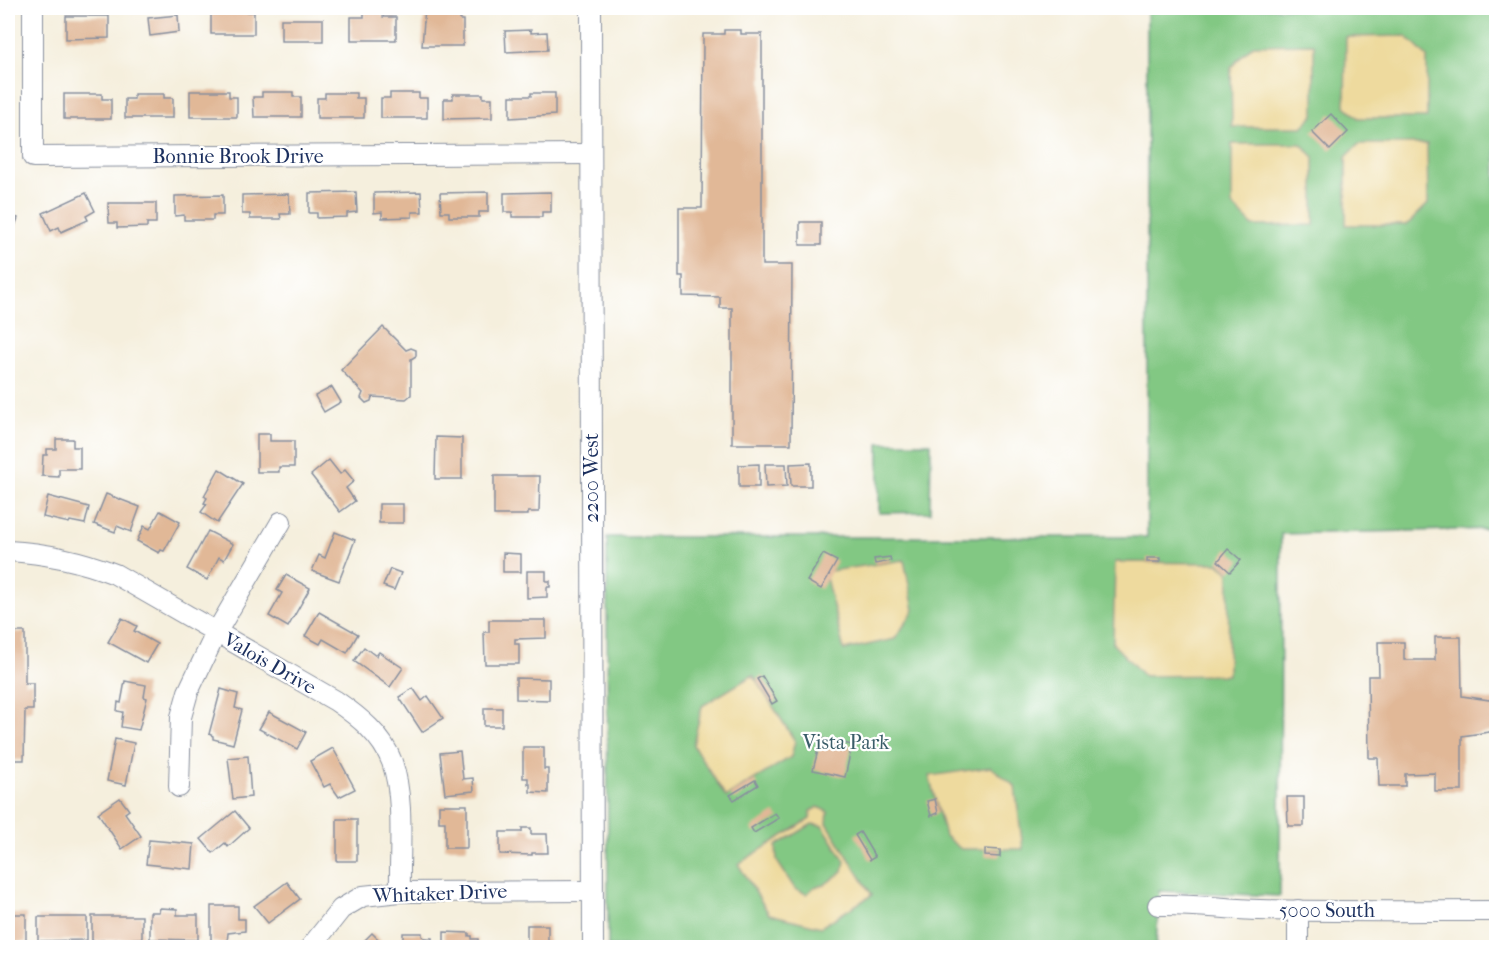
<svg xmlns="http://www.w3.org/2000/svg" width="1504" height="955" font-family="'IM FELL French Canon',serif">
<rect width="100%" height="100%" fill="#fff"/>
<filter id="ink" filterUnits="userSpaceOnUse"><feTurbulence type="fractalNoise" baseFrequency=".0167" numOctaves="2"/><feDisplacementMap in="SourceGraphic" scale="12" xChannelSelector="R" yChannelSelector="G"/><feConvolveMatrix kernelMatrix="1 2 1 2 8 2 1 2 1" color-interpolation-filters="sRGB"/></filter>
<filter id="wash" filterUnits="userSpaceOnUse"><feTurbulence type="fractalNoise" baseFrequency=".008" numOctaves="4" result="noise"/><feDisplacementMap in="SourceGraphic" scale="24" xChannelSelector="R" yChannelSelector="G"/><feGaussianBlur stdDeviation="1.35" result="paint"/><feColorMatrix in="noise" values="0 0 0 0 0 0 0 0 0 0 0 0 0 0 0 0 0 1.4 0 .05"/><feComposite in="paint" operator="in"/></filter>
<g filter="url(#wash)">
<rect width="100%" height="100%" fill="#f5efdd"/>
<g fill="#82c883" stroke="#4e7c70" stroke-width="1.5">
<polygon points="1147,8 1496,8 1496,529 1281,534 1280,896 1159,891 1156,947 608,947 607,537 1147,537"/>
<polygon points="879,443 931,443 930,512 879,513"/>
</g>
<g fill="#eeda9e" stroke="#84847e" stroke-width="1.5" fill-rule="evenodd">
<polygon points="1406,36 1427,57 1427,118 1358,118 1345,106 1346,37"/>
<polygon points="1314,44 1314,115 1302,127 1232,127 1231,67 1253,45"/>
<polygon points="1232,144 1301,144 1314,157 1314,225 1253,226 1232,205"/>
<polygon points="1359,144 1427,144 1428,204 1407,225 1346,225 1346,157"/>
<polygon points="904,560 914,610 895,639 844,650 826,578 830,571"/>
<polygon points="1115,562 1218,563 1229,572 1228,675 1144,676 1113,644"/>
<polygon points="753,675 795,741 791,757 726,797 693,745 702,706"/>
<polygon points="991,767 1015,786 1023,849 961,849 945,836 929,776"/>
<path d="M818,807L828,812L827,823L872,895L821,927L769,914L738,864L810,819L811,811ZM812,824L823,826L845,861L843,871L824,885L814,887L807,894L795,889L777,861L776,846Z"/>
</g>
<g id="blocks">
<g fill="#e1b897">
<polygon points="223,8 242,8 242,12 254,12 254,34 211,34 211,12 223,12"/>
<polygon points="425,8 460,8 460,20 463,20 463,46 422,46"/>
<polygon points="364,10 383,11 383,17 396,17 396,40 351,40 351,17 364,17"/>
<polygon points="178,15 179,32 150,36 148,18"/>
<polygon points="66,16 109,16 109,38 66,39"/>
<rect x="281" y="19" width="42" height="22"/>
<polygon points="531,30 531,33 547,32 548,50 506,52 505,31"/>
<polygon points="724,30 741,30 741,34 762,34 762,265 792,265 791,444 732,444 732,308 720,308 720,297 683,296 683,276 679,276 679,208 702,208 703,34 724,34"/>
<polygon points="190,91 229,91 229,97 237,97 237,117 190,117"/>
<polygon points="262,92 293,92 293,97 301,97 301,117 254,117 253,97 262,97"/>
<polygon points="325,93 356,93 356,98 364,98 364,118 317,118 317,98 325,98"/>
<polygon points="390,93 419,93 419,98 427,98 427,118 381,118 381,98 390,98"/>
<polygon points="531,93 555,93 555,115 510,118 510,96 531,96"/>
<polygon points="64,94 102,94 102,99 111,99 111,119 64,119"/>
<polygon points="134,94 164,94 164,98 173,98 173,118 125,118 125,99 134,99"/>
<polygon points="453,94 483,94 483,98 492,98 492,118 444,119 444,99 453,99"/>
<polygon points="1331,114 1348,132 1330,150 1312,132"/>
<polygon points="356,192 357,212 347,213 347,217 317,218 317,213 309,213 309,193"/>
<polygon points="421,192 422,212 412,212 412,217 382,218 382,212 374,213 374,193"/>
<polygon points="488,192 488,212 479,212 479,217 449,217 449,212 441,212 440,193"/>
<polygon points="551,192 551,212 542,212 542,217 512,217 512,212 504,212 504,193"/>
<polygon points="86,193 95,211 86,216 88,220 61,232 59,227 51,231 43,213"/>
<polygon points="289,194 290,214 280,214 281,219 250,219 250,214 242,214 242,195"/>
<polygon points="223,195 223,215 213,215 213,220 184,220 184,215 175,216 175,196"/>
<polygon points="108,203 156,203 156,223 147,223 147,227 117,228 117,223 109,223"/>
<polygon points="8,215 18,218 11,237 8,236"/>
<rect x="800" y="222" width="21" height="23"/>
<polygon points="383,327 406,350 411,348 416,350 416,356 411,359 411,395 406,399 372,397 371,401 366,403 361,398 363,393 341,370"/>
<polygon points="332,387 341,402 324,412 315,396"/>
<polygon points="257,434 270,434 270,441 294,441 294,467 279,467 279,472 257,472"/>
<polygon points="436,437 462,438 462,479 435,479"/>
<polygon points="56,439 73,439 73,447 80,447 80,469 59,469 59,477 42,476 43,455 47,455 47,449 56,449"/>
<polygon points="329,460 340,474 345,470 354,481 346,488 355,501 340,512 311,475"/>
<polygon points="811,463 811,486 791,486 790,464"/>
<polygon points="759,464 759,487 739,487 739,465"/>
<polygon points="765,464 786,464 787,486 766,487"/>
<polygon points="219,469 243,484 217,523 201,512 207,504 204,503 207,498 204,496"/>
<polygon points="494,476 540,476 539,512 528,512 528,515 494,515"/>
<polygon points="106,494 140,507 131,532 117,526 115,532 94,524"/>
<polygon points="48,496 89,507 85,524 70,521 69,523 43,517"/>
<rect x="379" y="504" width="24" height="19"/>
<polygon points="160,511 180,522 164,551 161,550 159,553 137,541 144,526 150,529"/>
<polygon points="208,531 233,544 224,560 219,557 207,580 187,569"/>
<polygon points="335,532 355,540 339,581 312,571 319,555 325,558"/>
<polygon points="1228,549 1241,560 1230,572 1218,561"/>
<polygon points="503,553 521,554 521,572 503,572"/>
<polygon points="823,554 837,561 821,589 807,581"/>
<polygon points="890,557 891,561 875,564 874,559"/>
<rect x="1147" y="558" width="13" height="4"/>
<polygon points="390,569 401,573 394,590 383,586"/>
<polygon points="527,571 546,571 546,581 550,581 550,587 547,587 547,597 527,598"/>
<polygon points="286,575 310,588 288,627 269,616 282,593 277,590"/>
<polygon points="319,612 358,634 347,653 323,639 320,644 305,636"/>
<polygon points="122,618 137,626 134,631 157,644 146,663 108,642"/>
<polygon points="489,620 546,620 546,638 515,639 515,644 519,644 519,664 485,664 484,632 489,632"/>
<polygon points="8,632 25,632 25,683 33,683 33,710 25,710 24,760 8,760"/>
<polygon points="1435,637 1461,637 1462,696 1496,701 1496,731 1462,736 1462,791 1435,791 1435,773 1405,774 1405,786 1379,786 1378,758 1369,758 1368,676 1379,676 1378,642 1404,642 1404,660 1435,660"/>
<polygon points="364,647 376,656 379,652 403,668 390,687 354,661"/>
<polygon points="762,676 777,701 772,704 757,679"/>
<polygon points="516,678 549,679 549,700 516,699"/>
<polygon points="125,681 146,685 144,697 147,698 139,730 121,727 123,712 117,711 118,702 121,703"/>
<polygon points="413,688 422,701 428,696 443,718 422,732 399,697"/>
<polygon points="221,689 238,694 235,708 242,710 233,744 213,739 213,736 209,734"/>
<rect x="484" y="708" width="18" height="18"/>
<polygon points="269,712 306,732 297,749 259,729"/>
<polygon points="821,738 852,745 845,777 813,770"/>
<polygon points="115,739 134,743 126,785 107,781"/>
<polygon points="523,747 544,747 544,769 548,769 548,793 530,792 530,784 528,784 528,778 523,778"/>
<polygon points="333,748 355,789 339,797 330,784 324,787 310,761"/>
<polygon points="460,751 463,779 473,778 474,791 445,794 440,753"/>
<polygon points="248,756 251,797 233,799 228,758"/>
<polygon points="755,780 758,785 734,800 730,795"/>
<polygon points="1287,797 1304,797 1304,826 1288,826"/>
<polygon points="120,798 129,810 125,813 141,836 122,849 98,813"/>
<polygon points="935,799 938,813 931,816 927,801"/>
<polygon points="439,805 467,805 467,848 445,848 445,822 439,822"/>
<polygon points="235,811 249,828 228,847 225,843 213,853 201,839"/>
<polygon points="775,813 779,818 754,833 751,828"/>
<rect x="337" y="819" width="20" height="42"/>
<polygon points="522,828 531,828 531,834 547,834 548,853 532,853 532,855 500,854 500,832 522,832"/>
<polygon points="860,832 875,857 870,860 855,835"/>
<polygon points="149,840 194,844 192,869 146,864"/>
<polygon points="985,849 1000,850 1000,857 985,856"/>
<polygon points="287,882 300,899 268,923 254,906"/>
<polygon points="211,906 238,906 238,919 245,919 245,931 228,933 227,943 211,942"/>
<polygon points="160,908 177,909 177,915 198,915 198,940 150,939 150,912 159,912"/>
<rect x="8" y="914" width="18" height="28"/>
<polygon points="92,916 142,916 142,938 92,941"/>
<polygon points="38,917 87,917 87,940 38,941"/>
<rect x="527" y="925" width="21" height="23"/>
<polygon points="444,932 469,933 469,936 472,936 472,939 478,939 478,948 444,948"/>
<polygon points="372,933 387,948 357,948"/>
<polygon points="403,933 422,933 422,936 425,938 432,938 432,948 403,948"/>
<polygon points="1196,943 1212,945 1212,948 1196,948"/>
</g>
</g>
</g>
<g filter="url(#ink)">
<use href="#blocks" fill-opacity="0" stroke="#888f9e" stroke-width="1.5"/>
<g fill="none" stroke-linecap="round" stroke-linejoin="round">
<defs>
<g id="minor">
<polyline points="33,8 33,157 591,154"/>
<polyline points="591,8 593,948"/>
<path d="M8,551C46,553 79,560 115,574L336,701C359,717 382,735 392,762C405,799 399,852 400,892"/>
<polyline points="179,787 181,717 188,692 216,633 281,522"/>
<path d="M1158,905C1192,904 1225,909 1259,910C1338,912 1417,911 1496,911"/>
<polyline points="1298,910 1298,948"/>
<polyline points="310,948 341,909 363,896 400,892 592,891"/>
</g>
</defs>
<use href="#minor" stroke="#888f9e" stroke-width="22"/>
<use href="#minor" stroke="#fff" stroke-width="20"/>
</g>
</g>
<g text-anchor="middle" stroke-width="4.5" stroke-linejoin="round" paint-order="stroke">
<g font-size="20" fill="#1b2f5e" stroke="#fff">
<text x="238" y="163">Bonnie Brook Drive</text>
<text transform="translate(591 478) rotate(-90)" y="7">2200 West</text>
<text transform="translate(270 663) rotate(30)" y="7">Valois Drive</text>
<text transform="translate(440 893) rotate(-2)" y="7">Whitaker Drive</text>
<text x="1327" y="917">5000 South</text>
</g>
<g font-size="20" fill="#3a5d69" stroke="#fff">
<text x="846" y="749">Vista Park</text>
</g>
</g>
<rect width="1504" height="955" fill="none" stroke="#fff" stroke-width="30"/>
</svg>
